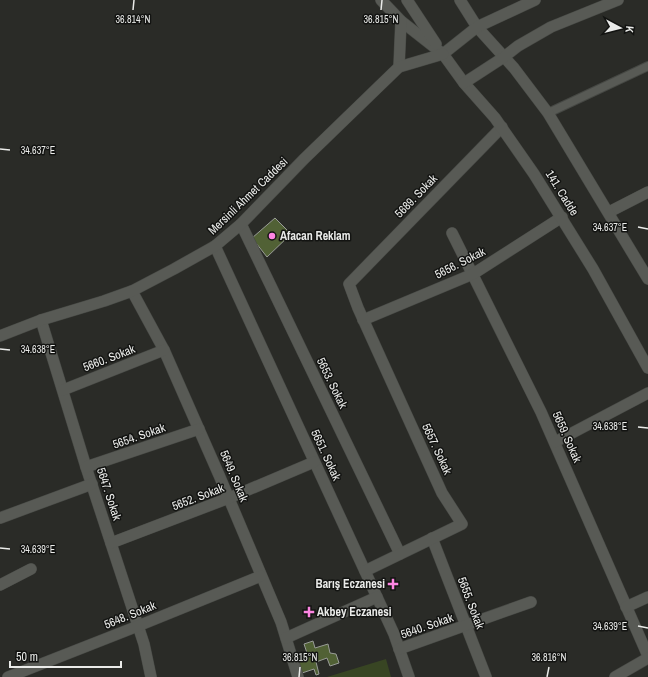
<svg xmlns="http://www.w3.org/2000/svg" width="648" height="677" font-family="'Archivo Narrow',sans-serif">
<rect width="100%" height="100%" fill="#2a2b27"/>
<polygon fill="#384523" points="386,659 391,677 327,677"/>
<g fill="#516135" stroke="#999c97">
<polygon points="275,218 291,234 267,257 252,238"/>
<polygon points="313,641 315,648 328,644 330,653 336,654 339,663 330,666 327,658 316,662 319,674 316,675 314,669 302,673 296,656 307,653 304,644"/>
</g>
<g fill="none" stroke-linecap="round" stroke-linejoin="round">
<defs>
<polyline id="service" points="548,113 648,66"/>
<g id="minor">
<polyline points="609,212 648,192"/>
<polyline points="241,224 400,554"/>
<polyline points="452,233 541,412 648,656"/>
<polyline points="215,246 394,634 409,677"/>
<polyline points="132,291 164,350 219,475 281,622 298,677"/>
<polyline points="41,320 86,467 144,644 151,677"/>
<polyline points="363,320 473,274 562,217"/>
<polyline points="63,390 164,350"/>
<polyline points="555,442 648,393"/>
<polyline points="86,467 199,429"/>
<polyline points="0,518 92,484"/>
<polyline points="432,538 486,677"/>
<polyline points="111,543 229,498 314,462"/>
<polyline points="365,571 462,524 442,493 358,308 349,284 502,127"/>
<polyline points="0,585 31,569"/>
<polyline points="626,607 648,597"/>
<polyline points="286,638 377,597"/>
<polyline points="399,649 531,602"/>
<polyline points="8,677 138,626 261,576"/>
<polyline points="615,677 648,658"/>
</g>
<g id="tertiary">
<polyline points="381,0 401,21 443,54"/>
<polyline points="407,0 436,44"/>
<polyline points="460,0 477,27 514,68 548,113 648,279"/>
<polyline points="535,0 477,27 443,54 464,83 495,118 534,174 593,269 648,368"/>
<polyline points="399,67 401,21"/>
<polyline points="464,83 504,57 518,46 551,27 618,0"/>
<polyline points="0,336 41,320 104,301 132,291 174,269 215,246 241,224 304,159 399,67 443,54"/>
</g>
</defs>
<use href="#service" stroke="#464844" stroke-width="10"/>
<use href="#minor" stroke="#464844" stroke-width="12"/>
<use href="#tertiary" stroke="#464844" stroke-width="12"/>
<use href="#service" stroke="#585a55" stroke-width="8"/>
<use href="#minor" stroke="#585a55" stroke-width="11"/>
<use href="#tertiary" stroke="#585a55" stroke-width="11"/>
</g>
<path fill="none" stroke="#eaebe9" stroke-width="1.5" d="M133,10L134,0M381,10L382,0M0,149L10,150M638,227L648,229M0,349L10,350M638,427L648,428M0,548L10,549M638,626L648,628M299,677L300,667M547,677L549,667"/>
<g fill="#fd86e2" stroke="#131412" stroke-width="1.5">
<circle cx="272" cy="236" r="4"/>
<path d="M391 578h4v4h4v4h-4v4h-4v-4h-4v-4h4z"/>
<path d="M307 606h4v4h4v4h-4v4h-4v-4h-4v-4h4z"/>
</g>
<g text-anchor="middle" stroke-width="3" stroke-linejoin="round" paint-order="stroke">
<g font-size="12" fill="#eaebe9" stroke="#131412">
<text transform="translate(562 193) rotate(58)" y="4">141. Cadde</text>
<text transform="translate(248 196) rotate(-44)" y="4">Mersinli Ahmet Caddesi</text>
<text transform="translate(416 196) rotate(-46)" y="4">5689. Sokak</text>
<text transform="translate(460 263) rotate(-27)" y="4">5656. Sokak</text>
<text transform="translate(109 358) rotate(-21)" y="4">5660. Sokak</text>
<text transform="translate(332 383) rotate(64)" y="4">5653. Sokak</text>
<text transform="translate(139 436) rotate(-19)" y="4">5654. Sokak</text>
<text transform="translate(567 437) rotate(66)" y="4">5659. Sokak</text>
<text transform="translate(437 449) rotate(65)" y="4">5657. Sokak</text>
<text transform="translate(326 455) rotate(65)" y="4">5651. Sokak</text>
<text transform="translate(234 476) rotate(67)" y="4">5649. Sokak</text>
<text transform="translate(109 494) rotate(72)" y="4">5647. Sokak</text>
<text transform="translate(198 497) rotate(-21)" y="4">5652. Sokak</text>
<text transform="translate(471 603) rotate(69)" y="4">5655. Sokak</text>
<text transform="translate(130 615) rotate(-22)" y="4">5648. Sokak</text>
<text transform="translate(427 626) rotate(-19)" y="4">5640. Sokak</text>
</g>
<g font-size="12" font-weight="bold" fill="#eaebe9" stroke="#131412" text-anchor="start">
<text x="280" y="240">Afacan Reklam</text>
<text x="385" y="588" text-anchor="end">Barış Eczanesi</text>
<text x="317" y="616">Akbey Eczanesi</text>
</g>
</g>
<g font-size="10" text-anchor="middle" fill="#eaebe9" stroke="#131412" stroke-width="3" stroke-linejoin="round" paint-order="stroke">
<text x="133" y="23">36.814°N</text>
<text x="381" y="23">36.815°N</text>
<text x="38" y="154">34.637°E</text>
<text x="610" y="231">34.637°E</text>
<text x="38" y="353">34.638°E</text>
<text x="610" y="430">34.638°E</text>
<text x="38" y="553">34.639°E</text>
<text x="610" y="630">34.639°E</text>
<text x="300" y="661">36.815°N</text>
<text x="549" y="661">36.816°N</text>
</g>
<g transform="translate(620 28) rotate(97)" stroke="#131412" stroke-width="3" paint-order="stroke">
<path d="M0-3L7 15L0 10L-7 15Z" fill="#eaebe9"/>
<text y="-6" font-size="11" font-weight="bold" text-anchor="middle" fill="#eaebe9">K</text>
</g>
<path d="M10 661v6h111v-6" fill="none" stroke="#eaebe9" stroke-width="2"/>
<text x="16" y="661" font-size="12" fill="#eaebe9" stroke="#131412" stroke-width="3" paint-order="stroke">50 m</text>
</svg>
